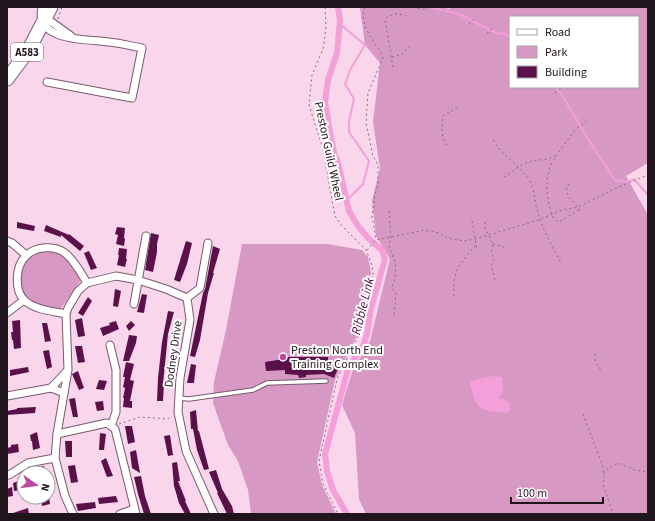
<svg xmlns="http://www.w3.org/2000/svg" width="655" height="521" font-family="'Source Sans 3',sans-serif">
<rect width="100%" height="100%" fill="#f9d6ec"/>
<g fill="#d798c3" fill-rule="evenodd">
<path d="M360,7H440L449,9L452,7H648V163L626,176L648,215V514H366L359,499L355,433L342,405L352,372L370,341L390,259L376,236L372,201L380,168L373,122L380,63L365,45ZM510,17H638V87H510Z"/>
<polygon points="242,244 327,244 362,250 368,257 371,273 358,334 335,380 317,462 322,485 336,514 251,514 248,490 238,461 228,445 213,403 214,382 226,330"/>
<path d="M44,251C63,251 76,263 81,280L60,310C48,307 33,306 25,297C14,284 20,264 32,255C36,252 40,252 44,251Z"/>
</g>
<g fill="#f49fda">
<polygon points="329,112 338,157 342,166 335,167 333,153 327,126 323,113"/>
<path d="M493,376L502,377L503,393L497,398L504,399L510,404V410L506,413C475,409 478,411 469,381Z"/>
</g>
<g fill="none" stroke-linecap="round" stroke-linejoin="round">
<g stroke="#f49fda" stroke-width="2">
<polyline points="429,7 459,14 496,33 506,34 510,39"/>
<polyline points="340,24 365,45 350,70 345,84 354,99 349,121 349,132 369,161 363,184 346,201"/>
<path d="M556,87L562,95L586,136L615,180C622,181 629,184 634,179L648,195"/>
</g>
<g stroke="#f49fda" stroke-width="6">
<polyline points="328,119 325,102 328,80 337,53 340,21 338,7"/>
<polyline points="337,159 349,211 358,226 369,239 382,250 385,259 371,309 367,334 363,346 348,369 325,454 327,471 333,490 347,514"/>
</g>
</g>
<g fill="#5a1049">
<polygon points="17,222 35,226 34,231 17,228"/>
<polygon points="46,225 69,235 69,234 84,246 80,251 61,235 61,237 44,231"/>
<polygon points="117,227 125,228 124,238 125,239 124,246 116,244 118,235 115,234"/>
<polygon points="151,233 159,235 157,244 157,252 153,272 145,270"/>
<polygon points="186,241 192,243 187,264 180,282 174,280"/>
<polygon points="213,246 220,249 213,273 214,273 208,293 200,340 195,357 190,356 203,293 205,289"/>
<polygon points="119,248 127,249 126,259 127,259 125,267 117,265 119,255 118,255"/>
<polygon points="89,251 97,268 91,270 84,253"/>
<polygon points="115,289 121,291 118,307 113,306"/>
<polygon points="142,294 147,295 144,313 137,312"/>
<polygon points="88,297 92,301 83,316 78,313"/>
<polygon points="168,311 174,312 168,334 163,384 164,384 163,401 157,401 158,378 162,342"/>
<polygon points="82,318 85,336 78,337 75,320"/>
<polygon points="20,320 21,348 14,349 13,340 12,340 11,332 13,332 12,321"/>
<polygon points="116,321 119,329 103,336 100,328 110,325 109,323"/>
<polygon points="131,321 135,325 129,331 126,326"/>
<polygon points="42,323 47,323 51,341 45,342"/>
<polygon points="129,335 137,336 136,343 129,361 123,361"/>
<polygon points="75,346 82,346 85,362 78,363"/>
<polygon points="49,350 52,367 47,369 43,351"/>
<polygon points="284,357 328,357 328,362 339,366 334,378 324,374 306,375 306,377 299,378 298,375 285,374 285,370 266,371 265,362 284,359"/>
<polygon points="126,362 134,364 130,380 134,381 130,401 132,401 132,408 123,407 124,398 123,398 125,388 123,387 125,377 123,377"/>
<polygon points="191,364 196,365 194,383 187,383"/>
<polygon points="28,367 29,372 10,376 10,370"/>
<polygon points="78,371 84,388 79,390 72,374"/>
<polygon points="99,380 107,381 104,390 96,389"/>
<polygon points="75,398 78,417 73,417 69,399"/>
<polygon points="103,401 104,410 97,411 95,402"/>
<polygon points="36,407 35,413 7,415 7,411 17,409 17,408"/>
<polygon points="196,410 198,431 199,431 209,469 204,470 197,450 193,429 191,429 190,412"/>
<polygon points="125,426 132,426 135,442 128,444"/>
<polygon points="37,432 40,448 33,450 32,441 31,441 30,435"/>
<polygon points="100,433 106,434 104,450 99,450"/>
<polygon points="170,435 173,455 168,456 164,436"/>
<polygon points="65,441 72,441 72,457 66,457"/>
<polygon points="18,444 19,452 7,454 7,448 11,447 11,445"/>
<polygon points="136,450 140,473 132,468 130,452"/>
<polygon points="106,458 113,476 107,477 101,461"/>
<polygon points="177,462 180,481 178,481 186,501 185,501 191,514 185,514 179,503 174,486 172,463"/>
<polygon points="75,465 78,482 71,483 68,466"/>
<polygon points="44,466 45,473 22,473 26,470"/>
<polygon points="216,470 222,489 232,506 234,514 227,514 217,493 218,493 209,472"/>
<polygon points="141,476 145,496 151,514 144,514 138,494 134,477"/>
<polygon points="19,481 21,490 14,491 13,483"/>
<polygon points="12,487 13,496 7,497 7,489"/>
<polygon points="116,496 118,502 99,504 98,498"/>
<polygon points="41,497 49,497 50,504 42,506"/>
<polygon points="95,502 96,508 78,511 76,504"/>
<polygon points="28,508 29,514 13,514 13,513"/>
</g>
<g fill="none" stroke-linecap="round" stroke-linejoin="round">
<defs>
<polyline id="lane" points="179,398 189,399 253,390 267,383 326,381"/>
<g id="street">
<path d="M42,7C34,42 87,39 109,42C120,43 131,46 142,48L132,98L47,82"/>
<polyline points="46,18 71,36"/>
<polyline points="7,241 12,243 26,255"/>
<polyline points="187,298 200,288 208,243"/>
<polyline points="134,304 146,236"/>
<polyline points="7,313 24,300"/>
<path d="M66,314C52,311 36,310 25,301C14,291 15,266 26,256C35,246 55,245 65,253C75,261 81,273 87,283"/>
<polyline points="110,345 116,370 116,412 111,426"/>
<polyline points="51,388 67,371"/>
<polyline points="7,396 51,388 64,393"/>
<polyline points="57,434 107,423 115,429 136,514"/>
<polyline points="9,475 28,463 55,458"/>
<polyline points="73,514 65,496 55,458 57,434 68,370 66,314 68,308 78,291 87,283 116,276 138,280 166,289 187,298 190,320 180,378 178,412 186,451 214,514"/>
<polyline points="120,514 134,509"/>
</g>
<polyline id="highway" points="7,79 28,51 51,7"/>
</defs>
<use href="#lane" stroke="#775a6e" stroke-width="5.5"/>
<use href="#street" stroke="#775a6e" stroke-width="9"/>
<use href="#highway" stroke="#775a6e" stroke-width="15"/>
<g stroke="#846d7c" stroke-width="1" stroke-dasharray="2 3" stroke-linecap="butt">
<polyline points="325,7 326,25 325,37 323,49 312,75 309,105 323,149 335,216 341,225 366,250 372,265 373,274 360,333 337,379 319,461 323,484 338,514"/>
<path d="M365,7C358,27 376,41 383,58L368,93L367,107L366,123L370,141L373,157L376,160L378,166V184L375,194L372,217L376,239"/>
<polyline points="413,7 426,10 428,7"/>
<polyline points="58,19 62,7"/>
<polyline points="469,24 475,18"/>
<polyline points="487,33 490,32 493,25"/>
<polyline points="392,57 403,54 411,45"/>
<path d="M393,67L385,19C393,13 398,13 406,16"/>
<polyline points="555,93 562,88"/>
<path d="M493,140C502,156 517,163 528,178C535,188 534,201 538,213C543,231 553,247 561,263"/>
<path d="M447,145C440,136 442,127 443,116L459,106"/>
<path d="M504,177C512,173 519,165 526,163C536,159 546,161 555,156"/>
<path d="M569,184L566,188C567,196 570,198 575,204C578,206 579,210 582,212"/>
<polyline points="579,210 559,222 554,219 549,205 547,194 547,181 550,166 556,156 575,130 587,121"/>
<polyline points="389,211 391,237 389,246 395,262 396,274 392,287 393,290 396,293 394,315"/>
<polyline points="472,221 477,251"/>
<polyline points="485,222 485,228 493,244 491,250 494,261 491,265 496,283"/>
<polyline points="493,244 507,248"/>
<polyline points="367,250 376,240 425,230 439,233 448,238 464,241 476,239 538,220 562,210 578,207 616,188 648,175"/>
<path d="M454,296C452,269 461,264 476,244"/>
<path d="M595,354C594,361 597,365 601,370"/>
<polyline points="583,414 602,464 604,474 603,484 613,514"/>
<polyline points="119,424 140,417 168,419 172,416"/>
<polyline points="604,474 608,468 618,463 635,470 648,472"/>
</g>
<use href="#lane" stroke="#fff" stroke-width="3.5"/>
<use href="#street" stroke="#fff" stroke-width="7"/>
<use href="#highway" stroke="#fff" stroke-width="13"/>
</g>
<circle fill="#be48a0" stroke="#fff" stroke-width="1.5" cx="283" cy="357" r="4"/>
<g text-anchor="middle" stroke-width="4" stroke-linejoin="round" paint-order="stroke">
<rect fill="#fff" stroke="#645b61" stroke-width="1" x="11" y="43" width="32" height="18" rx="3"/>
<g font-size="11" font-weight="bold" fill="#21151d">
<text x="27" y="56">A583</text>
</g>
<g font-size="12" fill="#21151d" stroke="#fff">
<text transform="translate(329 151) rotate(78)" y="4">Preston Guild Wheel</text>
<text transform="translate(173 354) rotate(-82)" y="4">Dodney Drive</text>
</g>
<g font-size="12" fill="#21151d" stroke="#fff" text-anchor="start">
<text x="291" y="354">Preston North End<tspan x="291" dy="14">Training Complex</tspan></text>
</g>
<g font-size="13" font-style="italic" fill="#4d013e" stroke="#fff">
<text transform="translate(362 306) rotate(-76)" y="5">Ribble Link</text>
</g>
</g>
<rect width="655" height="521" fill="none" stroke="#21151d" stroke-width="16"/>
<rect x="509" y="16" width="130" height="72" fill="#ffffff" stroke="#a6a1a5"/>
<rect x="517" y="29" width="20" height="6" fill="#ffffff" stroke="#a6a1a5"/>
<text x="545" y="36" font-size="12" fill="#21151d">Road</text>
<rect x="517" y="46" width="20" height="12" fill="#d798c3" stroke="#a6a1a5"/>
<text x="545" y="56" font-size="12" fill="#21151d">Park</text>
<rect x="517" y="66" width="20" height="12" fill="#5a1049" stroke="#a6a1a5"/>
<text x="545" y="76" font-size="12" fill="#21151d">Building</text>
<g transform="translate(36 485) rotate(104)"><circle r="19" fill="#ffffff" stroke="#a6a1a5"/>
<path d="M0-3L7 15L0 10L-7 15Z" fill="#be48a0"/>
<text y="-6" font-size="11" font-weight="bold" text-anchor="middle" fill="#21151d">N</text>
</g>
<path d="M511 497v6h92v-6" fill="none" stroke="#21151d" stroke-width="2"/>
<text x="517" y="497" font-size="12" fill="#21151d" stroke="#ffffff" stroke-width="3" paint-order="stroke">100 m</text>
</svg>
